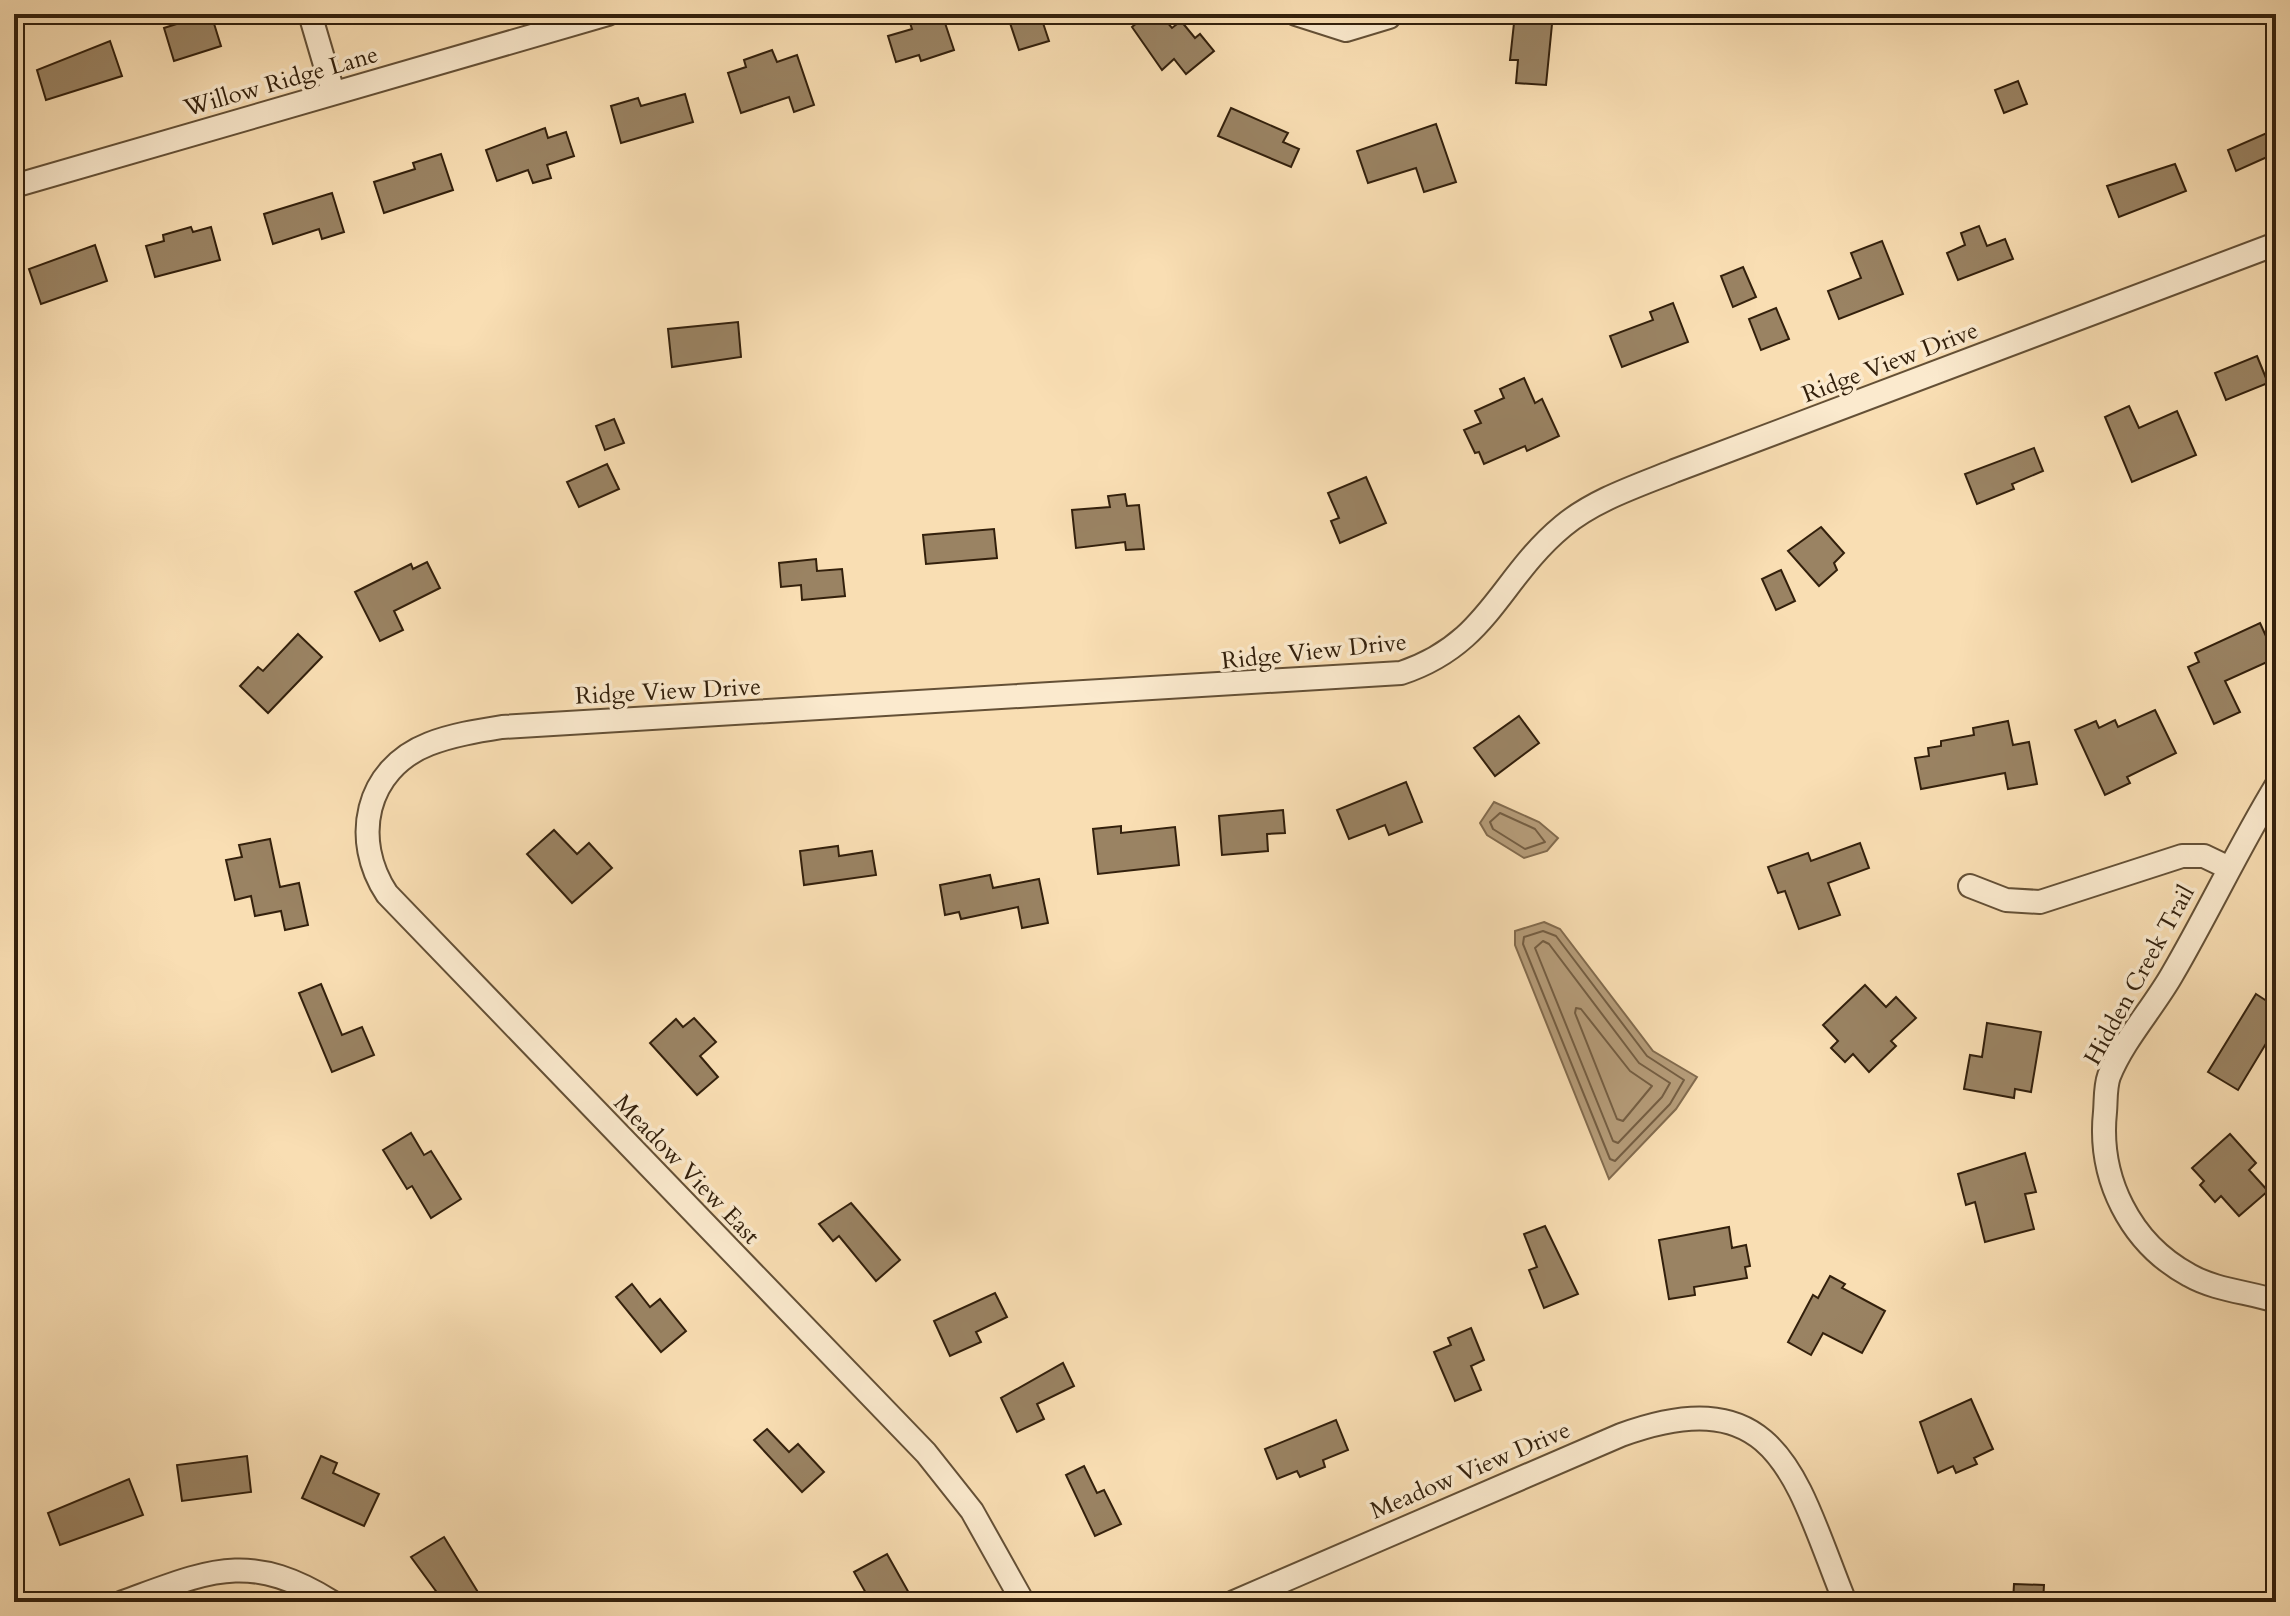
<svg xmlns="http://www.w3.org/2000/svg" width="2290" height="1616" font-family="Cardo,serif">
<rect width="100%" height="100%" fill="#f9deb3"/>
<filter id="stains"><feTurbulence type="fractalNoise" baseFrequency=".0025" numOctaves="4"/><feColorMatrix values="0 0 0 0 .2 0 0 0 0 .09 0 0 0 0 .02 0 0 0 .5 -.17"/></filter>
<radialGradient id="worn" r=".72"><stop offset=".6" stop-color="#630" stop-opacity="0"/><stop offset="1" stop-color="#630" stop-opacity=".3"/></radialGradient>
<g fill="#b69d7a" stroke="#826b4e" stroke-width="2">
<polygon points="1494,802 1539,822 1558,838 1547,851 1524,858 1487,835 1480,823"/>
<polygon points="1544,922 1560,929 1653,1051 1697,1077 1676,1109 1609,1179 1515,945 1515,931"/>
</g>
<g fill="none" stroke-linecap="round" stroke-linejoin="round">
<g stroke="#745e43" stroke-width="2">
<polygon points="1500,813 1535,829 1545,842 1525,849 1493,829 1490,822"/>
<polygon points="1543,931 1556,936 1647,1056 1684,1080 1670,1104 1615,1161 1610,1159 1523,944 1524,937"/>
<polygon points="1543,941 1549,944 1639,1063 1670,1083 1662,1097 1618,1143 1613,1141 1535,948"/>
<polygon points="1576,1008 1581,1009 1630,1071 1652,1086 1623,1121 1617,1119 1575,1013"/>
</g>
</g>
<g fill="#9a8363" stroke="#33200c" stroke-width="2">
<polygon points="187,14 211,14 221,46 174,61 164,28 189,20"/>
<polygon points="928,14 942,14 954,50 921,61 919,55 896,62 888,36 912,29 909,20"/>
<polygon points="1007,14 1040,14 1049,41 1019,50"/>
<polygon points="1148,14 1160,14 1172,28 1181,21 1195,38 1200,34 1214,51 1186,74 1174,59 1162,70 1132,27"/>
<polygon points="1515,14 1553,14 1546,85 1516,83 1518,60 1510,60"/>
<polygon points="110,41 122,76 46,100 37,70"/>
<polygon points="772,50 777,62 797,55 814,105 794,112 789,97 741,113 728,73 746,67 744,60"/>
<polygon points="2018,81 2027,104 2004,113 1995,90"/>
<polygon points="685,94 693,122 621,143 611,106 638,98 641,106"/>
<polygon points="1231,108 1288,133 1283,142 1299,149 1291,167 1218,136"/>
<polygon points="1436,124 1456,182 1424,192 1416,168 1368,183 1357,151"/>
<polygon points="545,128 548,138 566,132 574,156 547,165 551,178 533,183 528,170 497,181 486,150"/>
<polygon points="2276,129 2276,153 2236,171 2228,150"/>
<polygon points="441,154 453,190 384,213 374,182 415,169 413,163"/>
<polygon points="2175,164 2186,191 2119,217 2107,186"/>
<polygon points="332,193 344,232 322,239 319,229 273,244 264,214"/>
<polygon points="1979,226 1987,246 2005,239 2013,259 1958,280 1947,253 1965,245 1961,233"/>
<polygon points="191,227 193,232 211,227 220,260 155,277 146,246 164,241 163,235"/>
<polygon points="1882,241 1903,294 1839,319 1828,291 1861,278 1851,253"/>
<polygon points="95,245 107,281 41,304 29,269"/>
<polygon points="1743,267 1756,297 1733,307 1721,276"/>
<polygon points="1673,303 1688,342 1622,367 1610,336 1653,320 1650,312"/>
<polygon points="1776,308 1789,339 1761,350 1749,319"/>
<polygon points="738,322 741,357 672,367 668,329"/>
<polygon points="2257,356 2268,383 2226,400 2215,373"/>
<polygon points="1524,378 1535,403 1542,399 1559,436 1527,451 1525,446 1484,464 1479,452 1475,453 1464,430 1481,423 1475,411 1504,398 1500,389"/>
<polygon points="2129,406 2139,428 2177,411 2196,455 2132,482 2105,417"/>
<polygon points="614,419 624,443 605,450 596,426"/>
<polygon points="2034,448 2043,471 2012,484 2014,489 1977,504 1965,474"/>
<polygon points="607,464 619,489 579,507 567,482"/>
<polygon points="1366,477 1386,523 1340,543 1331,521 1339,518 1328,493"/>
<polygon points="1125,494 1127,506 1139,505 1144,549 1126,550 1125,542 1076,548 1072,510 1110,507 1108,496"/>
<polygon points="1821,527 1844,553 1834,563 1837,570 1819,586 1788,551"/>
<polygon points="994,529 997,558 926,564 923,535"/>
<polygon points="816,559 817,571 842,569 845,596 802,600 801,585 781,587 779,563"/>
<polygon points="427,562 440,588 394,611 403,630 380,641 355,592 411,564 413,569"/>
<polygon points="1781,570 1795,601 1776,610 1762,579"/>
<polygon points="2260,623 2276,658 2225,681 2240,712 2214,724 2188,667 2199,662 2195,653"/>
<polygon points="298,634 322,657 268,713 240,686 258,667 263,671"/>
<polygon points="2155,710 2176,753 2127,777 2130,783 2105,795 2075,730 2096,721 2099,728 2115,720 2118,727"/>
<polygon points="1519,716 1539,743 1495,776 1474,748"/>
<polygon points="2008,721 2013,745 2029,742 2037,784 2008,789 2005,773 1921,789 1915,758 1929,756 1928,748 1941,746 1941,741 1974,735 1973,728"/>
<polygon points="1406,782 1422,822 1389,835 1385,825 1349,839 1337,810"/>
<polygon points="1283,810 1285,833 1267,834 1268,851 1222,855 1219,816"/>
<polygon points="1121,826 1121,833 1175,827 1179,865 1098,874 1093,829"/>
<polygon points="554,830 577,854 589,843 612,868 572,903 527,854"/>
<polygon points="270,839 280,887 299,883 308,925 285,930 281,911 255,916 251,896 235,900 226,860 242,857 239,845"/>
<polygon points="1860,843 1869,868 1828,883 1840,915 1799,929 1785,891 1778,893 1768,867 1808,853 1811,861"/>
<polygon points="838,846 839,856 872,851 876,875 804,885 800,851"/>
<polygon points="990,875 993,888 1039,879 1048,923 1022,928 1018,907 961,919 959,912 945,915 940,885"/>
<polygon points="321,984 342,1035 362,1027 374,1055 332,1072 299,993"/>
<polygon points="1865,985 1886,1007 1896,997 1916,1018 1891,1041 1896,1046 1869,1072 1853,1054 1845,1062 1831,1048 1838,1041 1823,1025"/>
<polygon points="2256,994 2276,1007 2267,1021 2276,1027 2238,1090 2208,1072"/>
<polygon points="694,1018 716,1042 700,1056 718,1077 697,1095 650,1043 676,1019 683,1027"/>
<polygon points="1987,1023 2041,1032 2031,1092 2015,1089 2014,1098 1964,1089 1970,1055 1982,1057"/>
<polygon points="411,1133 424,1155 431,1151 461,1199 431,1218 412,1186 407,1189 383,1150"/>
<polygon points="2230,1134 2256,1163 2249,1170 2268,1191 2239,1216 2221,1196 2215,1202 2200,1185 2204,1181 2192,1168"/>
<polygon points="2025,1153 2036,1192 2025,1194 2034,1229 1985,1242 1975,1202 1966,1205 1958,1174"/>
<polygon points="851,1203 900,1260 876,1281 839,1236 833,1241 819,1224"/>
<polygon points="1545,1226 1578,1294 1544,1308 1529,1270 1537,1267 1524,1234"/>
<polygon points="1729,1227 1732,1248 1746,1245 1750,1266 1745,1267 1747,1278 1694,1287 1695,1295 1669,1299 1659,1240"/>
<polygon points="1830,1276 1845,1284 1842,1288 1885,1311 1862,1353 1823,1333 1811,1355 1788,1342 1813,1295 1818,1298"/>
<polygon points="632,1284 650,1307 660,1299 686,1331 661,1352 616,1297"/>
<polygon points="995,1293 1007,1317 976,1332 981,1342 950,1356 934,1321"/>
<polygon points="1471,1328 1484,1360 1471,1366 1481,1390 1455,1401 1434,1352 1451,1345 1448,1338"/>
<polygon points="1063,1363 1074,1386 1037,1404 1044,1419 1017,1432 1001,1398"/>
<polygon points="1971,1399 1993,1449 1974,1458 1977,1464 1956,1473 1953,1466 1938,1473 1920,1422"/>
<polygon points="1336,1420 1348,1450 1323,1460 1325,1467 1300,1477 1297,1471 1277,1479 1265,1449"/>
<polygon points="767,1429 789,1452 798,1444 824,1472 802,1492 754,1440"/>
<polygon points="247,1456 251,1492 182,1501 177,1465"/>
<polygon points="321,1456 337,1463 333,1473 379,1494 364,1526 302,1498"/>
<polygon points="1084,1466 1097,1493 1104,1490 1121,1524 1095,1536 1066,1475"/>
<polygon points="129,1479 143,1515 60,1545 48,1513"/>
<polygon points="444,1537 484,1602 444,1602 411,1557"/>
<polygon points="887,1554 914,1602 871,1602 854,1572"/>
<polygon points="2014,1584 2044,1585 2043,1602 2013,1602"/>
</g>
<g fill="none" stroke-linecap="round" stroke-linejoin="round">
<defs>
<g id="minor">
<polyline points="310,14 333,92"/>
<polyline points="1296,14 1346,30 1389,17"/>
<polyline points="14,186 608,14"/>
<path d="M2276,786C2239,847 2209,911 2173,973C2154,1007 2124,1039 2109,1076C2105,1087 2106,1101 2105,1112C2098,1178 2130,1243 2189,1275C2215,1290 2248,1292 2276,1301"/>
<polyline points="1970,886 2006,900 2040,902 2182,856 2204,856 2227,867"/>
<path d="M123,1602C209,1571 248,1550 332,1602"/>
<path d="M1023,1602L972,1511L926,1453L387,894C351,840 365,769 429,744C452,735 477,731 502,727L1401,673C1489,644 1499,579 1563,526C1594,500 1637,486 1674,471L2276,244"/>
<path d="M1234,1602L1621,1435C1780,1377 1796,1481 1845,1602"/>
</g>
</defs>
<use href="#minor" stroke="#645036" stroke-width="26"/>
<use href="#minor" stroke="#fbeace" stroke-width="22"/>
</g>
<g text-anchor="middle" stroke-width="7" stroke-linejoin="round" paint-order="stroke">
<g font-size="24" fill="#33200c" stroke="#fbeace">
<text transform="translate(281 81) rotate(-16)" y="8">Willow Ridge Lane</text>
<text transform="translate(1890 362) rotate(-21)" y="8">Ridge View Drive</text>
<text transform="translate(1314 651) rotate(-6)" y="8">Ridge View Drive</text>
<text transform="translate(668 691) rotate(-3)" y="8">Ridge View Drive</text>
<text transform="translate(2139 975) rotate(-61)" y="8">Hidden Creek Trail</text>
<text transform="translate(687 1169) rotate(46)" y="8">Meadow View East</text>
<text transform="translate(1470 1470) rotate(-23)" y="8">Meadow View Drive</text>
</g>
</g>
<rect width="2290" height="1616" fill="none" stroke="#f9deb3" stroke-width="48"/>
<rect x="16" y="16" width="2258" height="1584" fill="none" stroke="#33200c" stroke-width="4"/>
<rect x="24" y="24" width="2242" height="1568" fill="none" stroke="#33200c" stroke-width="2"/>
<rect width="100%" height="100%" filter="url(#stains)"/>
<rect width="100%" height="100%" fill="url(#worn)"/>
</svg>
